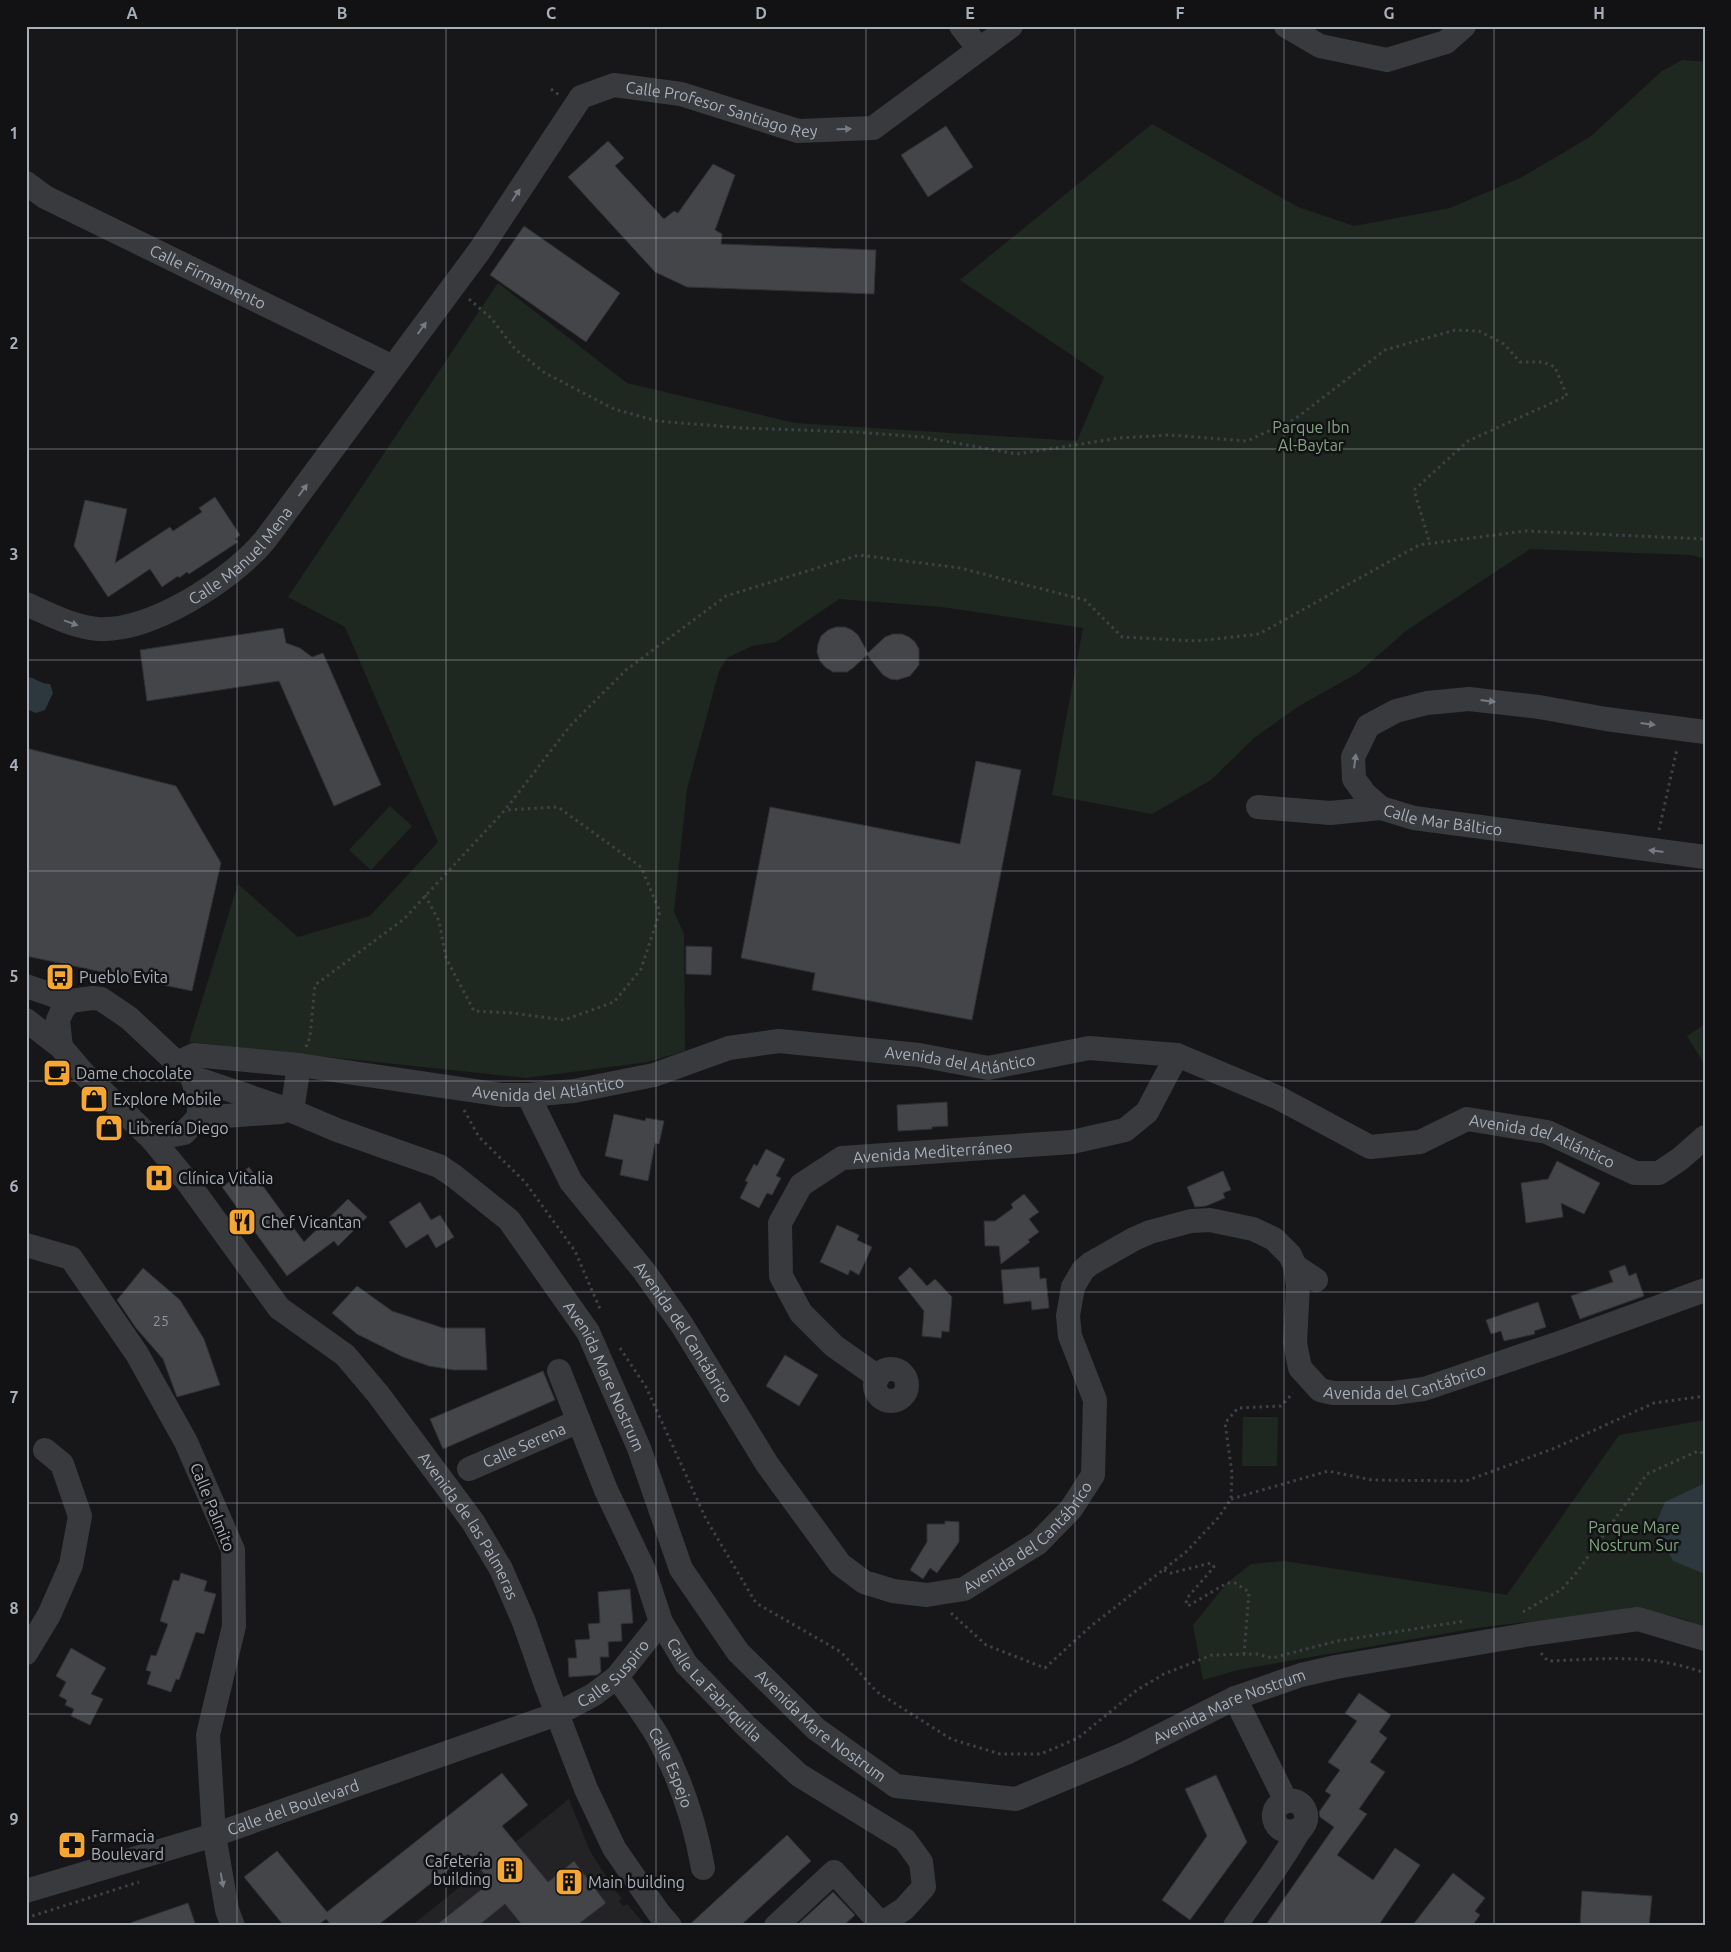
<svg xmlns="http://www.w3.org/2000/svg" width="1731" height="1952" font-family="Ubuntu,sans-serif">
<rect width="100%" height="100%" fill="#171719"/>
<polygon fill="#232326" points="569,1799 590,1851 616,1892 622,1898 619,1901 623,1906 627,1904 646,1926 411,1926"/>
<g fill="#1f2820">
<polygon points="1682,60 1705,62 1705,559 1691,555 1530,549 1407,630 1358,673 1299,706 1254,738 1211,780 1152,814 1052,795 1083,628 942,607 839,599 776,642 752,646 727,658 719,671 687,789 674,912 684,934 685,1051 648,1062 526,1078 189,1042 238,884 298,937 370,916 438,842 345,627 288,597 498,283 627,383 795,423 1077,441 1104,377 960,280 1152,124 1298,207 1354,226 1450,208 1520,178 1590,137 1662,71"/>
<polygon points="390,806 412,826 371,870 349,850"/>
<polygon points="1705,1024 1705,1065 1687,1036"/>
<polygon points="1243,1417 1278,1417 1277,1466 1242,1466"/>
<polygon points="1705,1420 1705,1628 1686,1620 1640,1608 1476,1628 1238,1670 1203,1680 1193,1625 1227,1583 1251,1564 1284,1561 1507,1595 1619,1435"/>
</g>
<g fill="#2d373e">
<path d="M26,677C35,677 40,684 50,684L53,693L45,710L36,713L26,709Z"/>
<polygon points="1705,1483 1705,1574 1673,1561 1662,1540 1657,1521 1665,1502"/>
</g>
<g fill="#434549" stroke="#313135">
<polygon points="946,126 973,167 928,197 901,155"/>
<polygon points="608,141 624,158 615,166 664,219 674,211 678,213 713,164 735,175 715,230 722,234 721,244 876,250 874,294 687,287 655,272 568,177"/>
<polygon points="524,226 620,293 586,342 490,275"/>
<polygon points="215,497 240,535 235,539 238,542 189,574 187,572 179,578 178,576 162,587 150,569 108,597 74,546 85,500 127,509 115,563 170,527 173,531 202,512 199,508"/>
<polygon points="836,627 845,627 852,630 858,635 868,653 885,637 893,634 902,634 909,637 915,642 919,649 919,665 910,676 897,680 890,679 883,675 867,655 853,668 847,672 833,672 825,667 820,661 817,652 818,644 821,636 828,630"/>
<polygon points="283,628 286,643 300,648 312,657 323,653 381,785 334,806 279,681 147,701 140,650"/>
<polygon points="26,748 176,786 221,863 192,991 26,956"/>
<polygon points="976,761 1021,770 972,1020 812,990 815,973 741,958 770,807 960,844"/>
<polygon points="686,946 712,947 711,975 686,974"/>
<polygon points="947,1102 948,1126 932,1127 932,1129 898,1131 897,1105"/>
<polygon points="614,1114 645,1121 646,1118 664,1121 659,1144 655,1143 648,1181 620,1175 623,1160 605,1156"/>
<polygon points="766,1149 785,1159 776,1176 781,1178 772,1195 767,1193 759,1208 740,1198 748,1182 745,1181 754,1164 757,1166"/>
<polygon points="1557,1161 1600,1183 1584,1214 1561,1203 1563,1217 1526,1223 1521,1183 1548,1179"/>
<polygon points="249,1167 304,1242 348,1199 367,1217 338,1246 334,1241 287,1276 222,1187"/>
<polygon points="1223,1171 1231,1190 1223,1193 1225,1198 1206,1206 1195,1207 1187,1187"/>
<polygon points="1024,1194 1039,1212 1029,1219 1039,1232 1028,1240 1030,1242 1001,1264 999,1246 985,1246 984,1221 995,1221 1013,1208 1011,1204"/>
<polygon points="420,1202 431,1220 440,1215 454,1237 436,1248 428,1234 406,1248 389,1222"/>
<polygon points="837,1225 859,1235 857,1240 872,1247 859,1275 850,1270 848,1275 820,1262"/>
<polygon points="1625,1265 1629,1276 1636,1273 1644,1296 1580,1319 1571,1296 1613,1282 1609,1271"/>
<polygon points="910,1267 927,1286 935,1279 952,1297 949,1332 942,1331 941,1338 922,1336 924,1311 898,1278"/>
<polygon points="1039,1267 1040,1279 1046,1278 1049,1308 1032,1310 1031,1301 1004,1304 1001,1270"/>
<polygon points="143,1268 180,1300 204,1339 220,1385 177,1397 163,1359 136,1328 117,1300"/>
<polygon points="357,1286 392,1311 443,1328 485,1328 487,1370 454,1370 429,1366 403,1357 357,1334 332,1313"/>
<polygon points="1538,1302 1546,1327 1534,1331 1535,1334 1504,1341 1501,1331 1491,1334 1486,1320"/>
<polygon points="785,1355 818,1375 799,1406 766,1386"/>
<polygon points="543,1371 555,1400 443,1449 430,1419"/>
<polygon points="945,1521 959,1522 959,1542 937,1573 930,1568 923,1579 910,1570 927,1542 927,1524 945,1524"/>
<polygon points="181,1573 207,1581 204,1591 216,1594 204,1634 196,1632 179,1680 176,1679 171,1692 147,1684 151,1672 146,1670 151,1655 156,1656 168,1624 160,1621 173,1580 179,1581"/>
<polygon points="630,1589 633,1623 621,1624 622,1641 608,1642 609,1657 600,1657 601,1672 597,1675 569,1677 568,1658 577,1658 575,1640 590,1639 588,1624 600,1623 598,1592"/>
<polygon points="71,1648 106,1668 91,1694 103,1699 90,1725 71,1716 74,1709 65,1705 67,1700 59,1696 66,1682 56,1676"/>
<polygon points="1359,1693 1391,1715 1379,1732 1387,1738 1370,1762 1385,1772 1359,1809 1367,1814 1337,1855 1373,1880 1395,1848 1420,1865 1378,1926 1265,1926 1334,1827 1320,1817 1319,1812 1331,1795 1325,1791 1340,1770 1328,1762 1357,1721 1345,1713"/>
<polygon points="502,1773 528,1805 502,1826 548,1882 574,1861 606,1903 576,1926 523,1926 505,1904 478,1926 435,1926 491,1882 468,1854 377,1926 332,1926 326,1919 317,1926 284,1926 244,1877 277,1851 327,1912"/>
<polygon points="1216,1775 1247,1842 1190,1920 1162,1900 1207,1836 1185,1789"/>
<polygon points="787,1835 811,1861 740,1926 688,1926"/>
<polygon points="1453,1873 1485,1898 1475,1911 1480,1915 1472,1926 1412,1926"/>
<polygon points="1582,1891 1652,1896 1649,1926 1580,1926"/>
<polygon points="833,1892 855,1915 843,1926 796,1926"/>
<polygon points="188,1903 196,1926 131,1926 130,1923"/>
</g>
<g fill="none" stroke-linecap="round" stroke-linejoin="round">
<g stroke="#3e4145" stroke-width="3" stroke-dasharray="2.5 4" stroke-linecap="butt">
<polyline points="551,89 559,95"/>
<polyline points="469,299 491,318 515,349 545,373 614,409 657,421 743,428 854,432 922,437 1017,454 1120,438 1170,435 1247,441 1295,419 1385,350 1455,330 1479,331 1504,344 1520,362 1543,362 1555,367 1567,396 1468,441 1414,490 1430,544"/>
<polyline points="1659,830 1677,749"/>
<polyline points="425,895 439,921 446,958 474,1011 512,1013 564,1020 614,1002 641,969 660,912 641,867 558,807 505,810"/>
<polyline points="306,1047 310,1037 315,985 404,919 505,810 570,726 626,670 726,596 859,555 960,568 1085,600 1122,637 1197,641 1259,634 1419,545 1525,531 1705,539"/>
<polyline points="464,1110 479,1137 525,1182 575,1251 600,1309"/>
<polyline points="620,1348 646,1387 706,1519 756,1603 841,1652 877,1692 951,1739 1000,1754 1041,1754 1078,1738 1137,1690 1164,1674 1212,1655 1257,1654 1272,1658 1337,1641 1465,1621"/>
<polyline points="1231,1499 1328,1471 1372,1480 1466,1481 1555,1448 1654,1403 1705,1396"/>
<polyline points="1164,1570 1171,1573 1211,1563 1214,1567 1187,1598 1186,1603 1188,1606 1227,1583 1235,1583 1249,1592 1244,1654"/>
<polyline points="1523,1612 1562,1589 1577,1572 1647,1474 1698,1451 1705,1454"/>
<polyline points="951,1613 986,1645 1045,1668 1091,1626 1186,1552 1218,1518 1231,1499 1232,1473 1225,1423 1238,1408 1281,1406 1293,1393"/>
<path d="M1541,1653L1548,1661C1604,1659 1650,1653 1705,1673"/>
<polyline points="26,1918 139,1882"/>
</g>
<g stroke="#383a3e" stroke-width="24">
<polyline points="961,26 979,49"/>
<polyline points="1286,26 1320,46 1387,60 1446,42 1464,26"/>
<path id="s1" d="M26,183L45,197L393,367"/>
<path id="s2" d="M26,604C49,614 73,627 98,629C151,632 232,580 265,540L480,250L581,97L614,85L681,94L798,131L873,128L1011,26"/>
<path id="s3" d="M1705,732L1606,719L1539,707L1469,699L1427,703L1396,711L1368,726L1353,757L1354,779L1365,794L1381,808L1414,818L1705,857"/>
<polyline points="1258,807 1330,813 1381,808"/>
<polyline points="26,986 70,1001"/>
<polyline points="26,1020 61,1047 84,1074 152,1139 184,1133 198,1118 200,1103 192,1077 129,1018 101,999 93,998 70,1001 63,1009 58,1020 61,1047"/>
<path id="s4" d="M177,1063L194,1055L299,1065L503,1095H528L574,1091L654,1075L729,1048L779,1041L919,1055L988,1068L1089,1048L1177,1055L1279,1098L1370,1147L1420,1142L1467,1119L1547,1132L1635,1173H1659L1680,1159L1705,1137"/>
<path id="s5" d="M192,1077L292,1111L337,1130L439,1166L454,1176L509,1220L588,1332L639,1448L681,1569L738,1652L816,1729L896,1786L1016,1799L1126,1753L1235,1698L1301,1675L1336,1667L1531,1634L1638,1619L1705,1639"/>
<path id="s6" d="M528,1095L571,1182L644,1271L682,1325L767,1464L840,1564L864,1582L893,1591L927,1595L964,1589L1038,1543L1071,1509L1093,1475L1095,1400L1070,1336L1068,1316L1073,1287L1083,1270L1090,1264L1134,1239L1150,1232L1191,1221L1210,1220L1253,1229L1274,1239L1290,1255L1295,1266L1298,1285L1295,1343L1300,1368L1320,1390L1333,1393H1393L1424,1389L1562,1342L1705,1290"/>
<polyline points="292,1111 299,1065"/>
<polyline points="198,1118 281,1112"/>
<path id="s7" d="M152,1139L186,1180L279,1308L345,1355L378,1394L473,1522L501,1569L524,1622L546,1685L586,1789L614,1848L658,1912L670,1926"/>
<polyline points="26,1245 71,1258 137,1354 186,1442 233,1550 234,1626 208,1735 214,1835 227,1910 233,1926"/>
<polyline points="1295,1266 1316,1280"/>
<circle cx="891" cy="1385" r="16"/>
<path id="s8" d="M559,1371L606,1490L644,1570L661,1622L686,1664L746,1726L799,1775L905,1840L921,1862L924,1887L904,1909L881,1924V1926"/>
<path id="s9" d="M878,1377L834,1346L801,1313L781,1276L780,1223L801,1185L842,1158L1072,1142L1125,1130L1147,1112L1177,1055"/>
<path id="s10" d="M469,1469L579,1421"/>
<polyline points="26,1653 49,1615 71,1565 80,1516 62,1464 45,1450"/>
<path id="s11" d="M617,1677C631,1697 646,1716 658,1737C680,1778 695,1822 703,1868"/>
<polyline points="1235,1698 1286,1801"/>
<path id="s12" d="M26,1891L214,1835L557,1714L593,1695L617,1677L661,1622"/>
<polyline points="776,1926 834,1872 881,1924 879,1926"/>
<path d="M1235,1926C1256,1896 1278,1867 1296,1836C1298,1831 1303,1828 1305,1823C1308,1816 1305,1807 1299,1803C1294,1800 1289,1800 1284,1802C1264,1810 1276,1840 1299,1829"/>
</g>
</g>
<defs><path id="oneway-solid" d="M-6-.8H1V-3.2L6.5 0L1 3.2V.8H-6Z" transform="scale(1.25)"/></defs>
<g fill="#767a82">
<use href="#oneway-solid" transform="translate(844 129) rotate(-2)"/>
<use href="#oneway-solid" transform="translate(516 195) rotate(-56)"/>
<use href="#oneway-solid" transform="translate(422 328) rotate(-54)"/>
<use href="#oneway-solid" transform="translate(303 490) rotate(-54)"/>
<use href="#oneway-solid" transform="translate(71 623) rotate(20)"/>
<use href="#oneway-solid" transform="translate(1488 701) rotate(7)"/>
<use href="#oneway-solid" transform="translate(1648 724) rotate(7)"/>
<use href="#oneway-solid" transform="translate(1355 761) rotate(-83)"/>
<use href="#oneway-solid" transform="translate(1656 851) rotate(-173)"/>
<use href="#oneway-solid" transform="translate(222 1880) rotate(80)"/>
</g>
<path fill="none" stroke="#a9afb9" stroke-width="1" stroke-opacity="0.55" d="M237,26V1926M446,26V1926M656,26V1926M866,26V1926M1075,26V1926M1284,26V1926M1494,26V1926M26,238H1705M26,449H1705M26,660H1705M26,871H1705M26,1081H1705M26,1292H1705M26,1503H1705M26,1714H1705"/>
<defs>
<symbol id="bus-square" viewBox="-11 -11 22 22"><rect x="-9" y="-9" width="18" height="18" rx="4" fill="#f5a633" stroke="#121214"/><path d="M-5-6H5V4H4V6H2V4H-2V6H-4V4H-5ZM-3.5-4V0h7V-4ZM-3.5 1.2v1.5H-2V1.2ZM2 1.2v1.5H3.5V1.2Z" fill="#111"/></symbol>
<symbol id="cafe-square" viewBox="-11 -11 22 22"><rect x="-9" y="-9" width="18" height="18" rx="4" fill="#f5a633" stroke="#121214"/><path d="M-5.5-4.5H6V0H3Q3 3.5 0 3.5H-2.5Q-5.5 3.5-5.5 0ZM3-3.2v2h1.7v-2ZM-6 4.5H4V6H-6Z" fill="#111"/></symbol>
<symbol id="shop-square" viewBox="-11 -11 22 22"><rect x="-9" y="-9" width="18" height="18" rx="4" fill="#f5a633" stroke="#121214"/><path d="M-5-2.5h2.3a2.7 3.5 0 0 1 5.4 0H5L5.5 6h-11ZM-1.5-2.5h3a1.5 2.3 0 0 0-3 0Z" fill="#111"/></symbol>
<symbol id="hospital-square" viewBox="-11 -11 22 22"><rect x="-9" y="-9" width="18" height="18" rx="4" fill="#f5a633" stroke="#121214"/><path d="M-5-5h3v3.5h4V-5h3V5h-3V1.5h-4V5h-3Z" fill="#111"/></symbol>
<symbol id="restaurant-square" viewBox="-11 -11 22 22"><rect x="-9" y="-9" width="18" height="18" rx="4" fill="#f5a633" stroke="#121214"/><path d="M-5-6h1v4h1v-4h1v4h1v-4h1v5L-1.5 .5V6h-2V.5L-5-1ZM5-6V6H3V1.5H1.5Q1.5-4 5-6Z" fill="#111"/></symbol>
<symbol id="pharmacy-square" viewBox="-11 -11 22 22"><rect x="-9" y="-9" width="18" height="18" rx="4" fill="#f5a633" stroke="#121214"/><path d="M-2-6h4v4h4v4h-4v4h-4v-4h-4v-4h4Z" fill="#111"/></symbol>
<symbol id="building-square" viewBox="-11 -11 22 22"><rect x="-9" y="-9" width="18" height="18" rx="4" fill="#f5a633" stroke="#121214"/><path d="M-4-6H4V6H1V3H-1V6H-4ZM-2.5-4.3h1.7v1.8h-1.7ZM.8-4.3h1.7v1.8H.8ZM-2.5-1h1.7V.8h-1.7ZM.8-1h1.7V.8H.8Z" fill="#111"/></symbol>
</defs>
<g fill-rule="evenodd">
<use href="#bus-square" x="44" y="961" width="32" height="32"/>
<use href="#cafe-square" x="41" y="1057" width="32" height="32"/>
<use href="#shop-square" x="78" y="1083" width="32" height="32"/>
<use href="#shop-square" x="93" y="1112" width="32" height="32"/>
<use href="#hospital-square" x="143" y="1162" width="32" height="32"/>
<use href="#restaurant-square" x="226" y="1206" width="32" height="32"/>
<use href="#pharmacy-square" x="56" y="1829" width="32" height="32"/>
<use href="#building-square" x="494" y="1854" width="32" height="32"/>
<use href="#building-square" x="553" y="1866" width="32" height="32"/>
</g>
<g text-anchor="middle" stroke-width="5" stroke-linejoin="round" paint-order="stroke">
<g font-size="14" fill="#90949d">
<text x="161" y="1326">25</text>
</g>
<g font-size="16" fill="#a9afb9" stroke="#121214">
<text dy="6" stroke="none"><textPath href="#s2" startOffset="961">Calle Profesor Santiago Rey</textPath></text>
<text dy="6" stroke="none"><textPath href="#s1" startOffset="205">Calle Firmamento</textPath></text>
<text dy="6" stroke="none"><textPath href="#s2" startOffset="242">Calle Manuel Mena</textPath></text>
<text dy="6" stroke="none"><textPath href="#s3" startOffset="504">Calle Mar Báltico</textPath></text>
<text dy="6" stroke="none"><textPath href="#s4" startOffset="796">Avenida del Atlántico</textPath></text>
<text dy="6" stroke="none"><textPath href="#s4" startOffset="376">Avenida del Atlántico</textPath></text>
<text dy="6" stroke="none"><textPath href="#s4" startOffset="1411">Avenida del Atlántico</textPath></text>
<text dy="6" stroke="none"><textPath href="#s9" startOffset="379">Avenida Mediterráneo</textPath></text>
<text dy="6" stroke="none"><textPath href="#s6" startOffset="285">Avenida del Cantábrico</textPath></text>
<text dy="6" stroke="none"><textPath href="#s6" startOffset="1545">Avenida del Cantábrico</textPath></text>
<text dy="6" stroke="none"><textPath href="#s5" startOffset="535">Avenida Mare Nostrum</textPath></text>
<text dy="6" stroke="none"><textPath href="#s10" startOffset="60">Calle Serena</textPath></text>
<text transform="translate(213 1507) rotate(68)" y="6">Calle Palmito</text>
<text dy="6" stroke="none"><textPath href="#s7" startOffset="504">Avenida de las Palmeras</textPath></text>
<text dy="6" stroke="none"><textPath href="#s6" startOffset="780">Avenida del Cantábrico</textPath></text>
<text dy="6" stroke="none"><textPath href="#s12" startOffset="630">Calle Suspiro</textPath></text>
<text dy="6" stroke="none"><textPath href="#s8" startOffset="358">Calle La Fabriquilla</textPath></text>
<text dy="6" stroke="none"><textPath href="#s5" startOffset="1405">Avenida Mare Nostrum</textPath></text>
<text dy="6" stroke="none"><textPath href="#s5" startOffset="955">Avenida Mare Nostrum</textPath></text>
<text dy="6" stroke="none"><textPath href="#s11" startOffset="106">Calle Espejo</textPath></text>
<text dy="6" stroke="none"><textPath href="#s12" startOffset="280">Calle del Boulevard</textPath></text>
</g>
<g font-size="16" fill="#80a580" stroke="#121214">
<text x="1311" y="433">Parque Ibn<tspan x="1311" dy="18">Al-Baytar</tspan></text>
<text x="1634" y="1533">Parque Mare<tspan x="1634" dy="18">Nostrum Sur</tspan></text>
</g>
<g font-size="16" fill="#a9afb9" stroke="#121214" text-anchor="start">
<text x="79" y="983">Pueblo Evita</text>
<text x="76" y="1079">Dame chocolate</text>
<text x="113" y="1105">Explore Mobile</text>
<text x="128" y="1134">Librería Diego</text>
<text x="178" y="1184">Clínica Vitalia</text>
<text x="261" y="1228">Chef Vicantan</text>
<text x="91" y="1842">Farmacia<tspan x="91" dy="18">Boulevard</tspan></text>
<text x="491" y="1867" text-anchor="end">Cafeteria<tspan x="491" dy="18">building</tspan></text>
<text x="588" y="1888">Main building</text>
</g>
</g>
<rect width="1731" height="1952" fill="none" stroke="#121214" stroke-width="55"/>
<rect x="28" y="28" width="1676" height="1896" fill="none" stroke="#a9afb9" stroke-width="2"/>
<g font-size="16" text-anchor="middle" font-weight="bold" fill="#a9afb9">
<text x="132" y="19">A</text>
<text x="342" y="19">B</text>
<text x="551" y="19">C</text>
<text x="761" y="19">D</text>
<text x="970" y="19">E</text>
<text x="1180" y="19">F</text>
<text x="1389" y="19">G</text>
<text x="1599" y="19">H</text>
<text x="14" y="139">1</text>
<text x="14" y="349">2</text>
<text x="14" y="560">3</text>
<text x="14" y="771">4</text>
<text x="14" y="982">5</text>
<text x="14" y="1192">6</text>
<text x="14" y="1403">7</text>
<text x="14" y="1614">8</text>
<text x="14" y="1825">9</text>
</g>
</svg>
